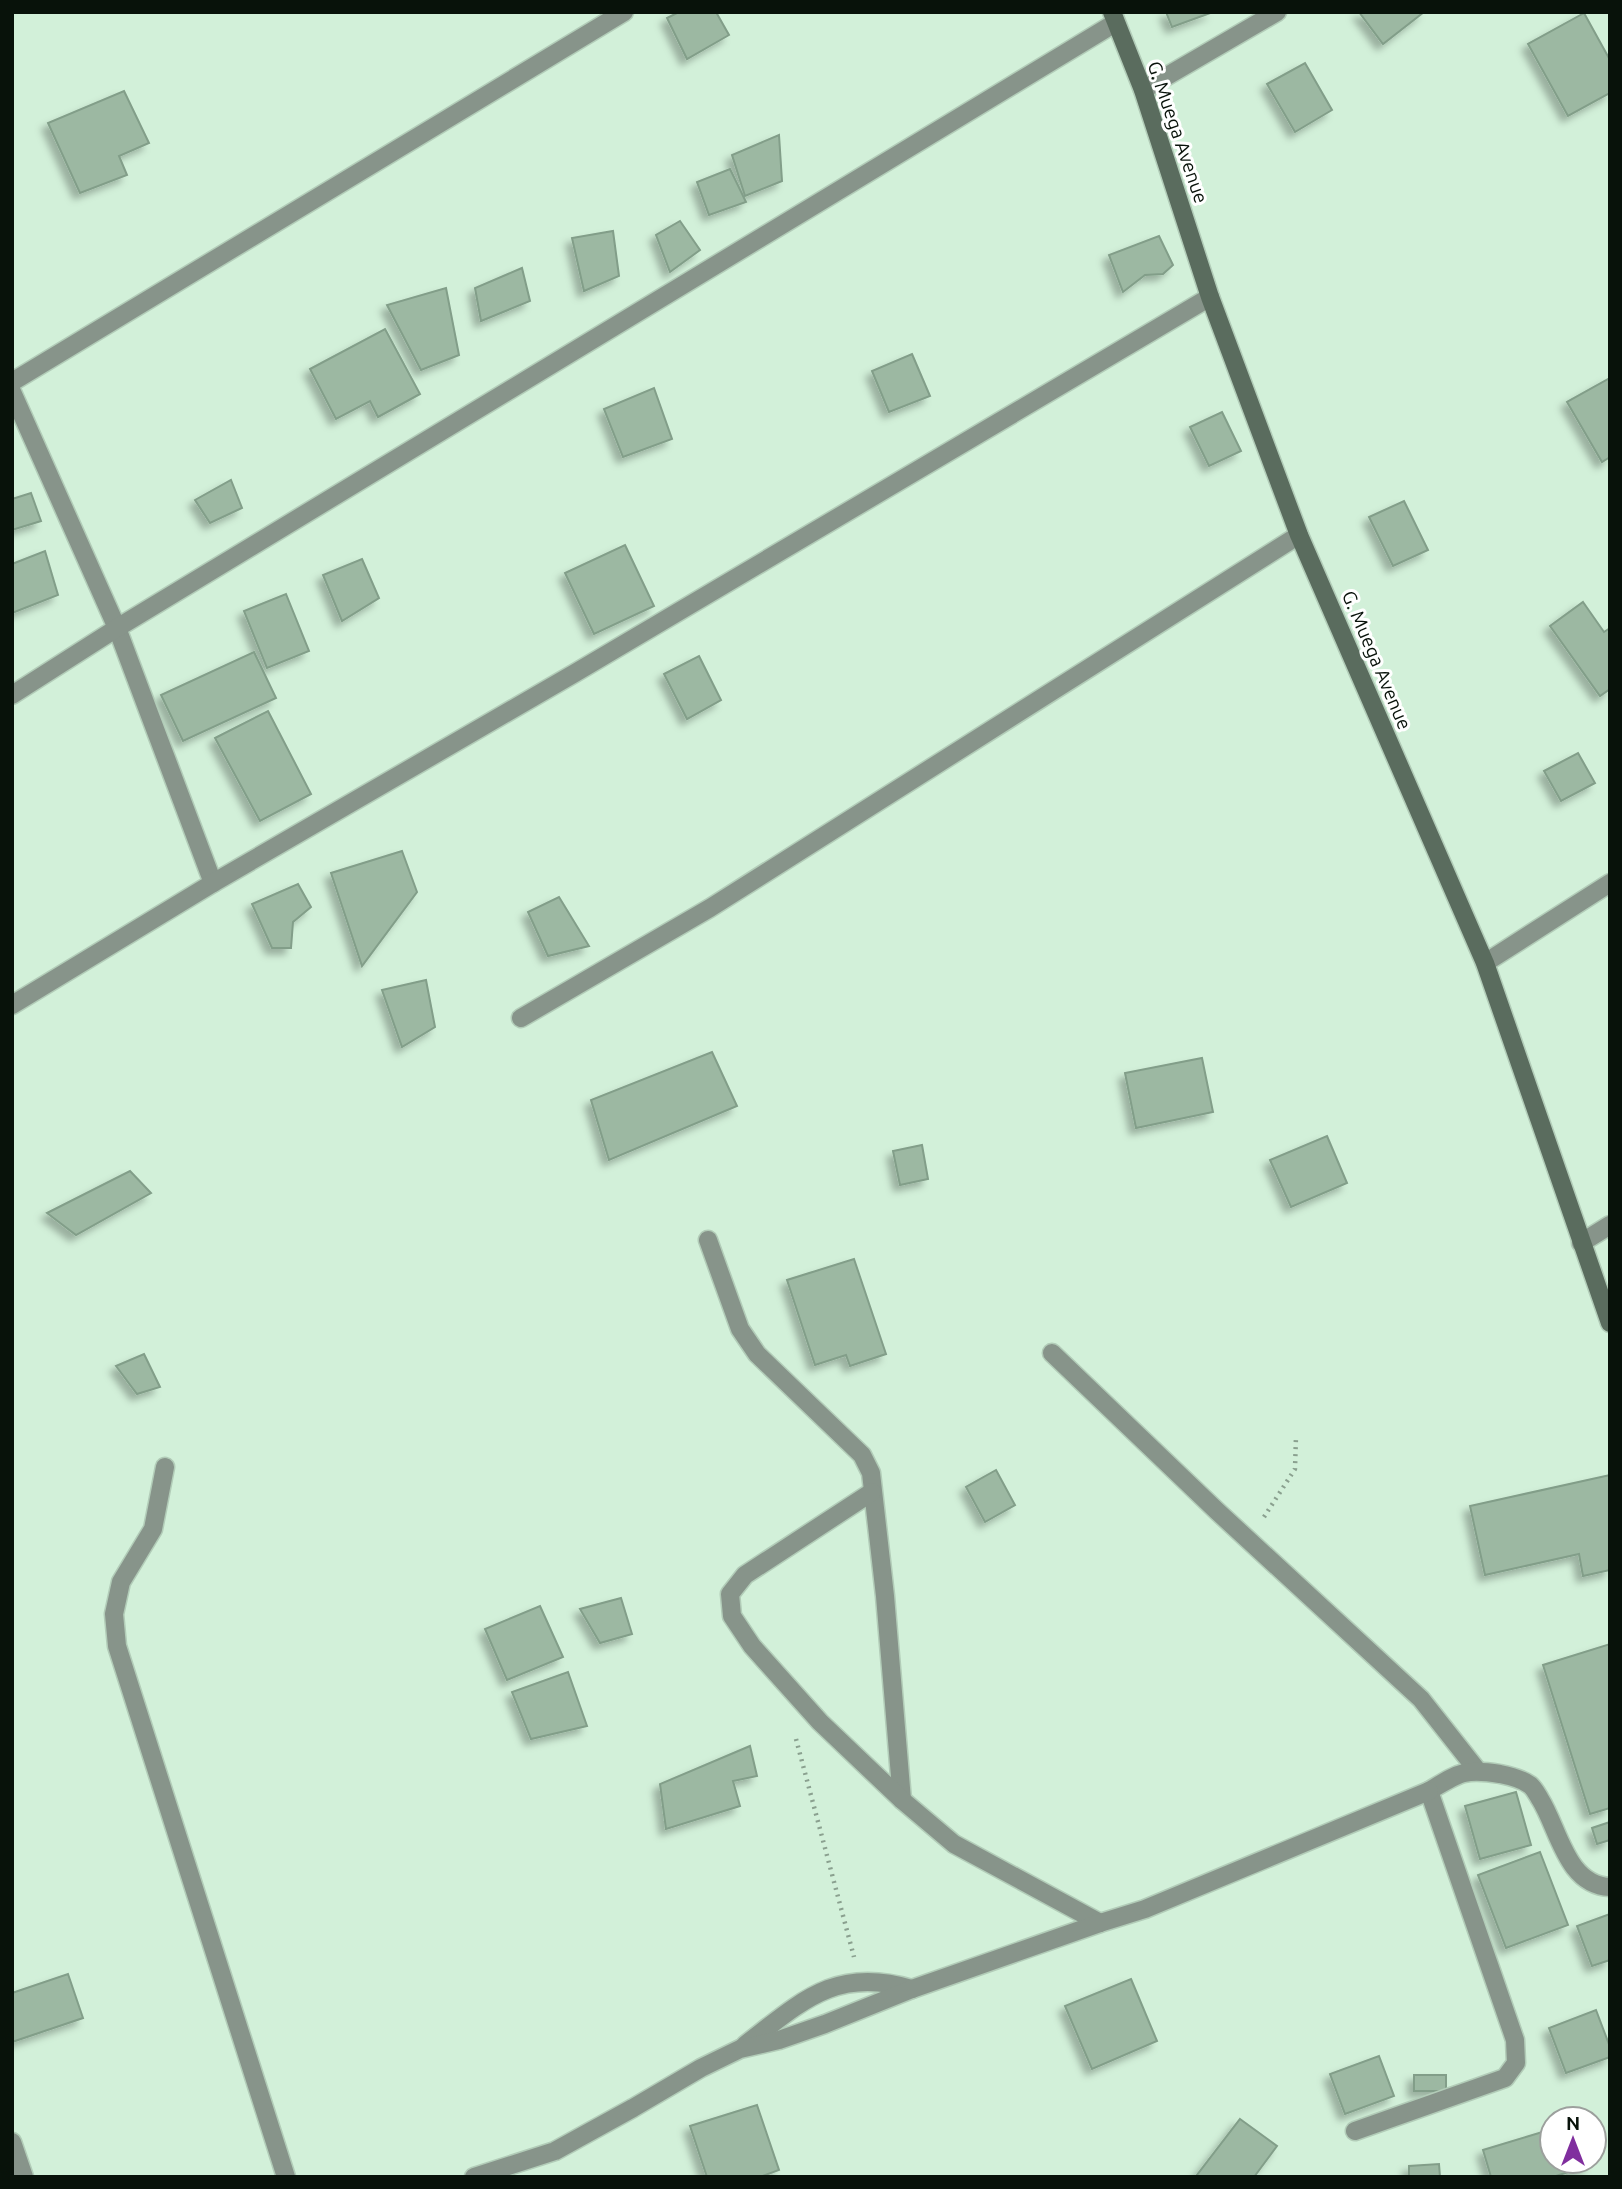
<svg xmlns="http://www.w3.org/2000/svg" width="1622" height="2189" font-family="Ubuntu,sans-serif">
<defs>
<filter id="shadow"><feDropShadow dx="-6" dy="6" stdDeviation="3.5" flood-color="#0004"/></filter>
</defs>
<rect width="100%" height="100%" fill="#d2f0d9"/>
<g fill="#9cb8a2" stroke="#829e89" stroke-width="2" filter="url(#shadow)">
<polygon points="679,12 716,12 729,35 687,59 667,18"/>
<polygon points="1166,12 1213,12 1172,27"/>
<polygon points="1359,12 1424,12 1383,44"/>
<polygon points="1584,13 1610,60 1610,93 1568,116 1528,44"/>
<polygon points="1305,63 1332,110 1295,132 1267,84"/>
<polygon points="124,91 149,143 119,156 127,175 80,193 48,123"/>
<polygon points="779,135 782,181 745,196 732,155"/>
<polygon points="730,169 746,202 709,215 697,182"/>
<polygon points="680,221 700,250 670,272 656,235"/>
<polygon points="613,231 619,276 584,291 572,238"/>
<polygon points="1159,236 1173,265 1163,274 1145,275 1123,292 1109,255"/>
<polygon points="522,268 530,301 481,321 475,288"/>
<polygon points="446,288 459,355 421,370 387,305"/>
<polygon points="385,329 420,394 378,417 370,401 336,419 310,369"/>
<polygon points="912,354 930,396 889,412 872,371"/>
<polygon points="1610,378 1610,457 1602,462 1567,402"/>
<polygon points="654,388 672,439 623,457 604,409"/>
<polygon points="1222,412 1241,451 1209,466 1190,427"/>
<polygon points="231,480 242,508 210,523 195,500"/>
<polygon points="31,493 41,521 12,530 12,499"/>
<polygon points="1404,501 1428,550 1393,566 1369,517"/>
<polygon points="625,545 654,606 594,634 565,573"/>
<polygon points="45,551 58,595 12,613 12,564"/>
<polygon points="362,559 379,598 342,621 323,575"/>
<polygon points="286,594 309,651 267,668 244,611"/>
<polygon points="1583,602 1604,632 1610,628 1610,689 1600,696 1550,626"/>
<polygon points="254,652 276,698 183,741 161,695"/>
<polygon points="699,656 721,700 687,719 664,674"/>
<polygon points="268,711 311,794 260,821 215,738"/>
<polygon points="1578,753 1595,783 1561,801 1544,771"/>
<polygon points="402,851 417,892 362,966 331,873"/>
<polygon points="298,884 311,907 293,922 291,948 272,948 252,904"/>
<polygon points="559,897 589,946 548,956 528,912"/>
<polygon points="426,980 435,1027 402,1047 382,990"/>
<polygon points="712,1052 737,1106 609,1160 591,1100"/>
<polygon points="1202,1058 1213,1112 1136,1128 1125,1073"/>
<polygon points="1327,1136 1347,1183 1291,1207 1270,1160"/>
<polygon points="922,1145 928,1179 900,1185 893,1151"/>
<polygon points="130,1171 151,1193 76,1235 47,1213"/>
<polygon points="854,1259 886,1354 850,1366 846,1355 815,1365 787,1280"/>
<polygon points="144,1354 160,1387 137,1394 116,1366"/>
<polygon points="996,1470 1015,1505 985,1522 966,1487"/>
<polygon points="1610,1475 1610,1570 1583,1576 1579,1554 1485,1575 1470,1506"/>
<polygon points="621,1598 632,1634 600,1643 580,1609"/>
<polygon points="540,1606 563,1657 507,1680 485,1629"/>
<polygon points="1610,1644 1610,1808 1590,1814 1543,1665"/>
<polygon points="568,1672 587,1726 531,1739 512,1692"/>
<polygon points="750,1746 757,1776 733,1781 740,1806 666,1829 660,1784"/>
<polygon points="1516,1792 1531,1845 1480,1859 1465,1806"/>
<polygon points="1610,1822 1610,1840 1597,1844 1592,1828"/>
<polygon points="1540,1852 1568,1925 1506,1948 1478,1875"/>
<polygon points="1610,1914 1610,1960 1592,1966 1577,1926"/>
<polygon points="68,1974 83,2018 12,2042 12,1993"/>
<polygon points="1131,1979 1157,2041 1092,2069 1065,2006"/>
<polygon points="1596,2010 1610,2047 1610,2057 1566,2073 1549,2028"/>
<polygon points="1379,2056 1394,2096 1345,2114 1330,2074"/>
<rect x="1414" y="2075" width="32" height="16"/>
<polygon points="757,2105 779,2170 760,2177 707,2177 690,2126"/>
<polygon points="1240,2119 1277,2146 1254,2177 1199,2177 1197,2175"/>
<polygon points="1552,2129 1552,2161 1589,2161 1590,2165 1553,2177 1491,2177 1483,2150"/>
<polygon points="1439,2164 1440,2177 1409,2177 1409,2166"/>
</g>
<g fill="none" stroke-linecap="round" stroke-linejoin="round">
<defs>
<g id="street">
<polyline points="1143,90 1277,12"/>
<polyline points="12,382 624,12"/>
<polyline points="12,392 117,628 213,883"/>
<polyline points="12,695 117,628 1115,23"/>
<polyline points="1485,963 1610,883"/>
<polyline points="12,1005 213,883 575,673 1210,297"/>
<polyline points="521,1018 710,908 1299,535"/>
<polyline points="708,1240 740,1329 757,1354 862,1455 871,1473 885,1596 902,1800"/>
<polyline points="1581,1243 1610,1225"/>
<polyline points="1052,1353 1217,1511 1421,1699 1477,1770"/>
<polyline points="165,1467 153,1529 121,1582 114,1614 117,1646 286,2177"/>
<polyline points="872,1492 745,1575 730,1594 732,1616 752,1646 820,1722 902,1800 954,1844 1100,1923"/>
<path d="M745,2045C802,2001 836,1966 912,1989"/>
<path d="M1355,2131L1505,2078L1516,2063L1515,2040L1429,1791C1459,1773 1464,1768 1500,1774C1510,1776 1522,1779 1530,1785C1534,1788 1537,1794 1540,1799C1559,1829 1566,1885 1610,1887"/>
<polyline points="12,2142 24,2177"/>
<polyline points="474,2177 555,2151 633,2108 701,2068 740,2049 779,2040 825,2024 912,1989 1100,1923 1145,1909 1429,1791"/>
</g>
<polyline id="secondary" points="1112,12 1143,90 1210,297 1299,535 1485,963 1610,1323"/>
</defs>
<use href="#street" stroke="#b2ccb8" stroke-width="21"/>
<use href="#secondary" stroke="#b2ccb8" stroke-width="21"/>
<g stroke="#8aa08f" stroke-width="4.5" stroke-dasharray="2 5" stroke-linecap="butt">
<polyline points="1264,1517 1295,1469 1296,1436"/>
<polyline points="796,1739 854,1957"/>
</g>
<use href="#street" stroke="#87948a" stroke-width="18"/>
<use href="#secondary" stroke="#5a6c5e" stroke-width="18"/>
</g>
<g text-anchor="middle" stroke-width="6" stroke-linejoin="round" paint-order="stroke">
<g font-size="19" fill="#08120a" stroke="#fff">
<text transform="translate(1178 132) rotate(71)" y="7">G. Muega Avenue</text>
<text transform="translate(1377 660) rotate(67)" y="7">G. Muega Avenue</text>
</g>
</g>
<rect width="1622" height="2189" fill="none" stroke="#08120a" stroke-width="28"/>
<g transform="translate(1573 2140)"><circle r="33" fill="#ffffff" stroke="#9ca09d" stroke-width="2"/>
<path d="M0-5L12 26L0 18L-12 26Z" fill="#802e9e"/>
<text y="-10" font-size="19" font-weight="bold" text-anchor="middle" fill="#08120a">N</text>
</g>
</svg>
